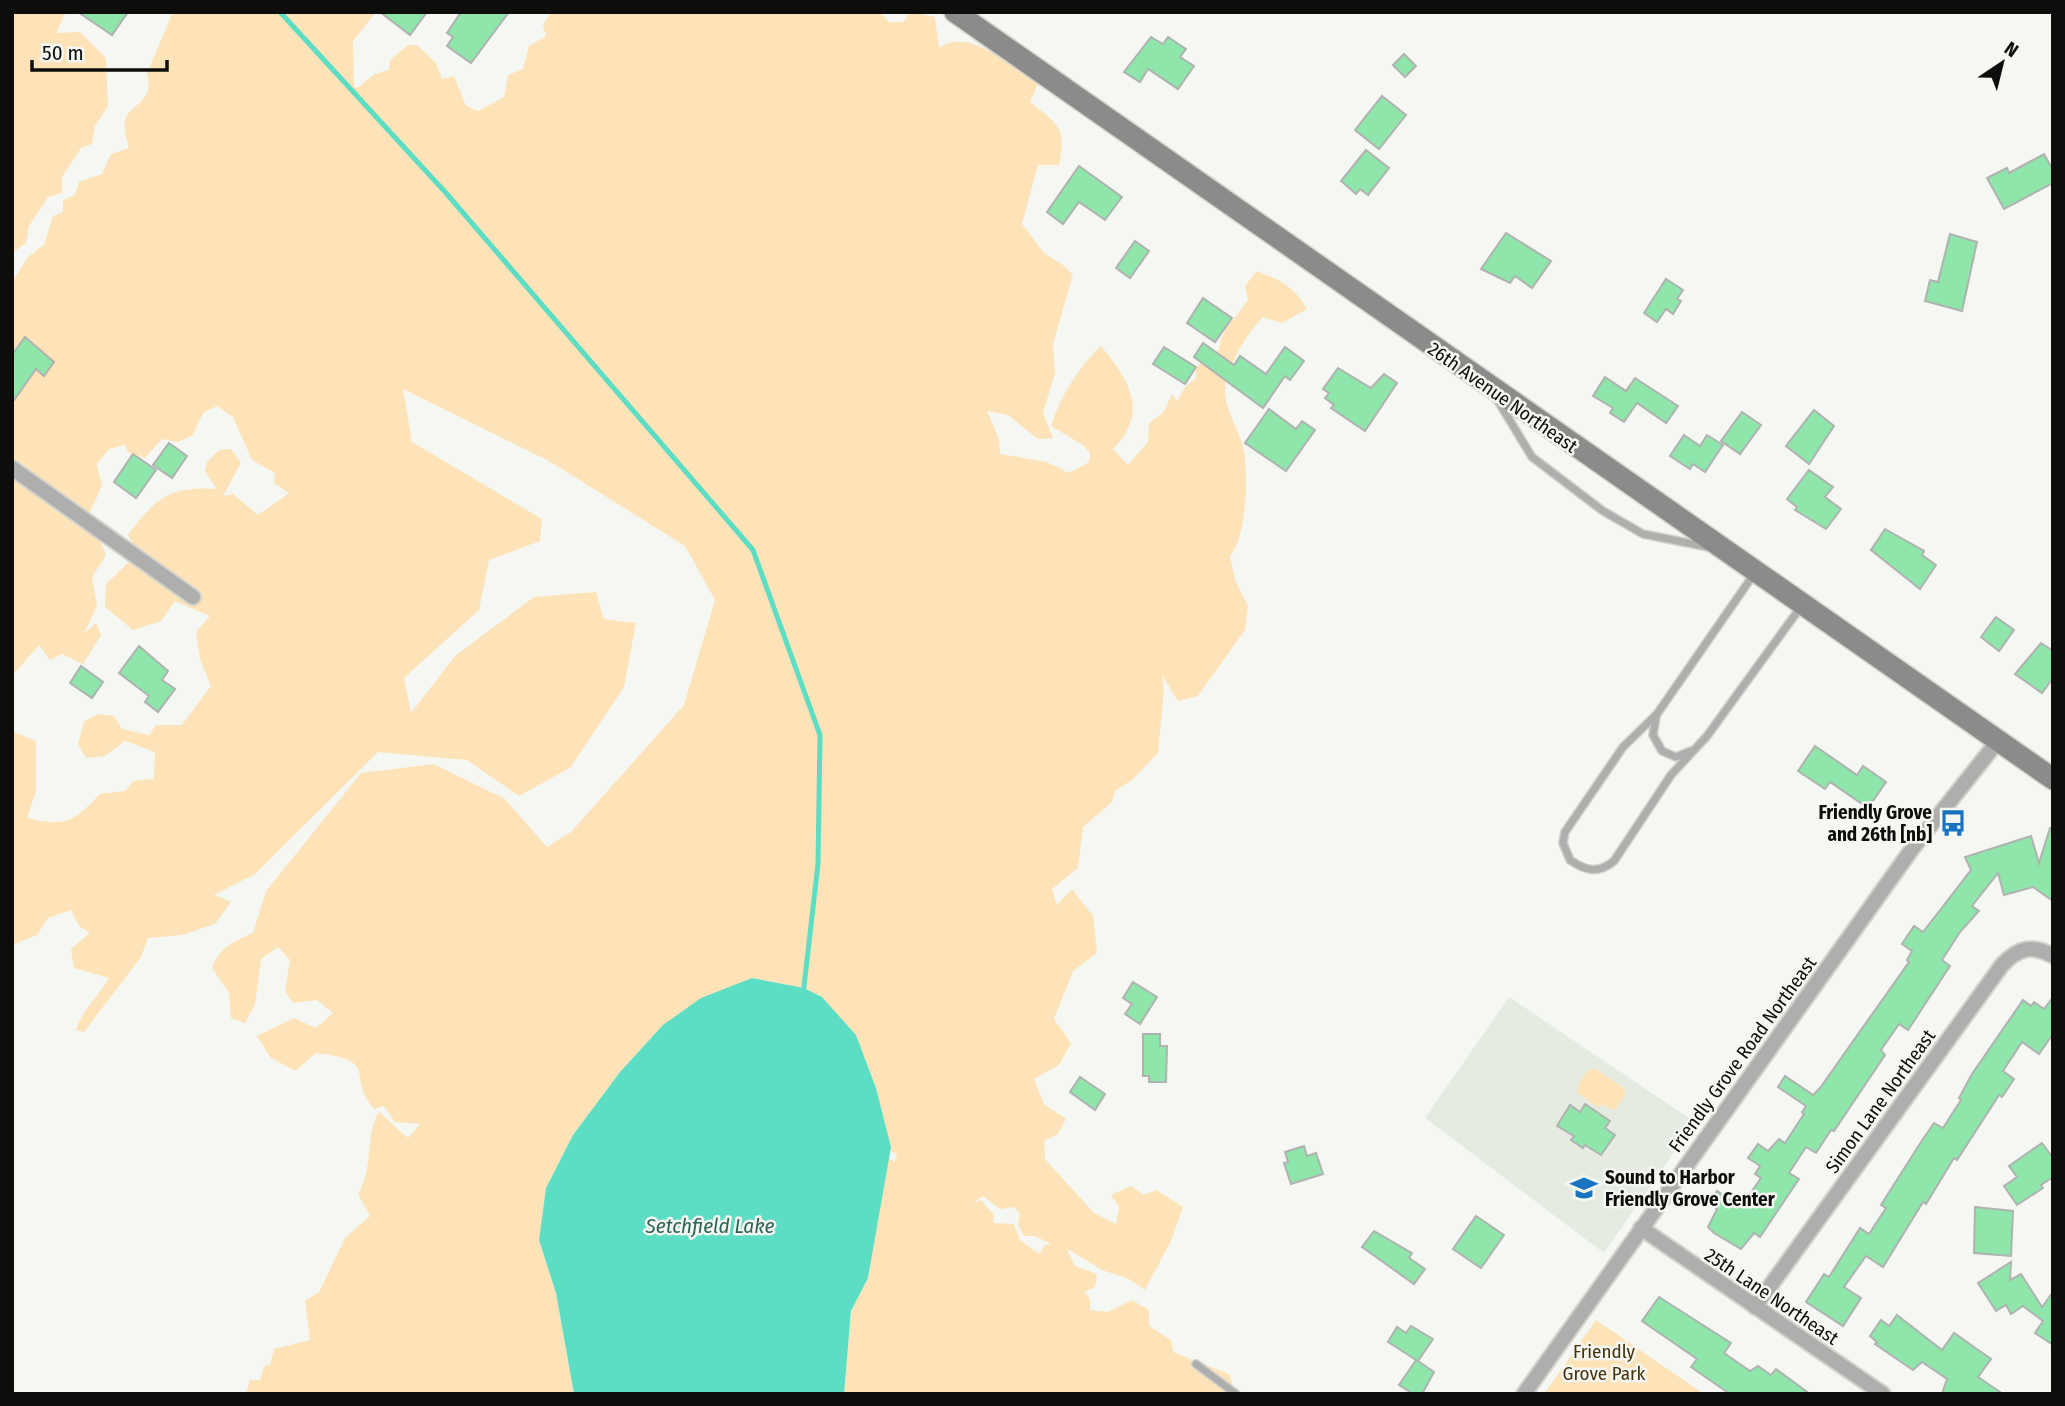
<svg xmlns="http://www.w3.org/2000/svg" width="2065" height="1406" font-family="'Fira Sans Condensed',sans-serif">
<rect width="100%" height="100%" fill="#f5f7f3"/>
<polygon fill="#e6ebe1" points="1509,997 1695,1122 1604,1253 1425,1118"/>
<g fill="#fde3b7" fill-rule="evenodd">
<polygon points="12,12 66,12 56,33 80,32 106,58 108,106 95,126 92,144 81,148 62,177 62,193 48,197 29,226 26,243 12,253"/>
<path d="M169,12H376L353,41L354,86L357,88L375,74L389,70L390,60L408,45H417L436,63L442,79L454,76L466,106L478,111L504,97L508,75L523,69L529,46L546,36L543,25L551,12H880L889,22H903L911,12L935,17L939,48C969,26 1012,67 1038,84L1030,102C1058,124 1067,128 1059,165H1038L1022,224L1044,253L1063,265L1073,275L1053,344L1055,373L1043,413L1053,438L1038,439L1008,415L987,411L999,439L1000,454L1047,462L1069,473L1089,462L1090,453L1083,445L1051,426C1061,395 1078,368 1101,346C1129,380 1150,412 1113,449L1128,465L1148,442L1149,423L1163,413L1172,394L1177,401L1185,387L1196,378V367L1219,350C1223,325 1235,320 1248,300L1245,286L1257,271C1280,280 1295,287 1307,309L1282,323L1263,317C1247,333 1224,370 1225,394C1227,414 1240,431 1244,451C1248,476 1247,538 1230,556L1235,580L1248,606L1245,630L1198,696L1178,701L1162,675L1164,690L1158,753L1133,779L1115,791L1112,802L1083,827L1078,868L1052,889L1057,905L1072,889L1093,916L1097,953L1073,971L1054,1019L1071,1043L1059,1065L1034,1079L1044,1104L1066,1119L1058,1134L1044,1141L1045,1159L1094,1213L1116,1224L1119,1207L1111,1195L1131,1186L1144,1195L1156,1190L1183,1207L1171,1241L1145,1290L1129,1279L1102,1270L1066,1248L1075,1266L1097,1274L1095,1287L1085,1292L1090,1299V1310L1108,1312L1132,1300L1149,1310V1326L1171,1340L1173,1352L1229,1374L1236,1394H844L851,1311L868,1278L888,1158L895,1162L897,1154L890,1151L876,1088L856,1035L822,997L804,988L753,978L663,1025L620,1072L573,1135L546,1188L539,1240L556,1293L574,1394H246L250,1380H260L264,1366L270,1365L274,1349L310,1340L305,1301L319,1292L345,1238L370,1216L358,1194C374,1169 364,1138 379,1112L408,1138L420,1124L395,1122L384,1106L374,1109C345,1075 382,1061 316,1053L295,1071L270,1057L257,1036L294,1018L316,1028L333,1013L317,1000L293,1003L285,992L290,960L278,947L261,959L255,1005L245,1023L231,1018L229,993L212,968C219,948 234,941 253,933L266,891L361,773L434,764L505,799L547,847L571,832L684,705L715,600L685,546L549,461L403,389L412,442L542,519L540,541L489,560L479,610L404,678L411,713L455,656L534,597L596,592L604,619L636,623L624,687L570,768L519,796L467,760L378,752L255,874L214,895L231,902L215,924L182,935L148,938L141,957L84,1032L76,1030C82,1010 98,997 109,978L74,968L71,949L90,933L79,926L71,910L48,918L37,935L12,945V731L36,741V791L27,818C66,827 73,822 100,794L125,791L133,781L154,779L155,752L125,741L105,756L86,758L78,744L84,722L97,714L114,716L122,729L149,735L156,725H182L211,686L200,659L196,632L210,616L175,601L161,621L133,630L105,607L106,584L138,553L128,535C155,498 170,486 217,489L205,472L207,462L219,450L231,449L241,463L223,496L233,494L258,515L289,493L274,483L275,473L252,460L233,417L217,406L203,413L193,435L178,442L162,439L145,458L128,452L125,445L109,449L97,464L102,486L88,516L12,458V282L28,257L44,245L53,216L63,212V200L75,195L79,182L102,174L111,154L129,148C127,140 123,128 125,120C130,103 155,104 147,73L172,14ZM983,1196L1000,1209L1013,1207L1020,1213L1018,1225L1024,1236H1035L1051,1244L1045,1245L1039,1254L1020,1240L1014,1224L993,1223L994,1215L981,1200L973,1203Z"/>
<polygon points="12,469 99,539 106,555 92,577 97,606 84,633 96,623 101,635 83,664 62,654 50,660 39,645 12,676"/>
<path d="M1594,1068L1624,1088L1626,1094L1615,1110L1601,1105L1599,1108L1577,1093C1579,1082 1583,1071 1594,1068Z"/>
<polygon points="1596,1320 1704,1394 1544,1394"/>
</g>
<polygon fill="#5ddec4" points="752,978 804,988 822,997 856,1035 876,1088 891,1147 868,1278 851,1311 844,1394 574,1394 556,1293 539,1240 546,1188 573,1135 620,1072 663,1025 701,998"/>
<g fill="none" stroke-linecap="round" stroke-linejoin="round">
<polyline stroke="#5ddec4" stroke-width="5" points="280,12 446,193 753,550 820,735 818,864 803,995"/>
</g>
<g fill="#8ee6aa" stroke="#afb2b0" stroke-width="2">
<polygon points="78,12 128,12 112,35"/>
<polygon points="380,12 427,12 410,35"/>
<polygon points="461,12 509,12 471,63 447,46 453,37 447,33"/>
<polygon points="1151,37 1163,44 1168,37 1186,49 1180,57 1194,66 1178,89 1148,69 1140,82 1124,72"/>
<polygon points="1404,54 1416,66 1405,77 1393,65"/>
<polygon points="1382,96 1406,115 1379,149 1355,130"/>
<polygon points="1366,150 1389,168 1368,195 1360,189 1356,194 1341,181"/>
<polygon points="2044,154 2053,170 2053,183 2004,209 1987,178 2007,168 2009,173"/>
<polygon points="1079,166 1122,197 1105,220 1079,202 1063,224 1047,212"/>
<polygon points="1506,233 1551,261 1532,288 1515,276 1510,283 1481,269"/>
<polygon points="1950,234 1977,242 1962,311 1925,301 1930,280 1938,282"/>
<polygon points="1135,241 1149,251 1130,278 1116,268"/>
<polygon points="1666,279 1683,290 1677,299 1681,301 1673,314 1666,309 1657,322 1644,313"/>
<polygon points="1203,298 1232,318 1215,342 1187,323"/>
<polygon points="25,337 54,362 44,376 36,369 12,403 12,355"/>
<polygon points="1203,343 1234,365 1240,356 1266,374 1285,347 1304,361 1290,380 1285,376 1263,408 1194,357"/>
<polygon points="1164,347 1196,367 1185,384 1153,364"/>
<polygon points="1338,368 1371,388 1384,374 1397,383 1365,431 1331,408 1334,405 1325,398 1329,393 1323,389"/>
<polygon points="1605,377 1626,391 1635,378 1678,406 1666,423 1637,403 1624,422 1610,413 1613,408 1593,396"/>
<polygon points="1269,409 1296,429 1302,421 1315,430 1286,471 1245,443"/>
<polygon points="1814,410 1834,426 1809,464 1786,446"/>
<polygon points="1742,412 1761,425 1740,454 1721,441"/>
<polygon points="1684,435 1700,446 1707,435 1723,445 1705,472 1693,464 1690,469 1670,456"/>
<polygon points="169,443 187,456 172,478 153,465"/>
<polygon points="133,454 156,470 136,498 114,482"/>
<polygon points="1809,470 1833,487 1825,497 1841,509 1826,529 1795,510 1797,507 1787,499"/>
<polygon points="1885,529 1924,551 1922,555 1936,565 1920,589 1871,550"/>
<polygon points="1996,617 2014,630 1999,651 1981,637"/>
<polygon points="2041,643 2053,651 2053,678 2042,693 2015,674"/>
<polygon points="139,646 168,671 162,680 175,689 158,712 145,702 149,696 119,673"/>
<polygon points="81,666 103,682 92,698 70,683"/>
<polygon points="1815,746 1857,775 1863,766 1886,782 1868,808 1830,782 1825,789 1798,771"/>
<polygon points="2050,828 2053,829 2053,901 2033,887 2004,895 1998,873 1972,906 1979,911 1960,932 1942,960 1950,966 1908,1030 1899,1024 1881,1050 1885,1055 1834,1131 1831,1130 1816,1153 1806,1147 1789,1173 1799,1179 1760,1237 1754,1233 1741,1249 1714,1233 1708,1227 1717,1209 1709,1204 1717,1191 1741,1207 1761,1178 1755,1174 1760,1166 1748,1158 1758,1144 1768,1151 1779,1139 1785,1143 1804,1114 1802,1112 1806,1106 1778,1087 1785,1076 1813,1095 1820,1088 1909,962 1907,960 1912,951 1902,944 1914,926 1923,932 1971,870 1965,857 2031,836 2039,863"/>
<polygon points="1133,982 1157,997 1140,1024 1125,1014 1132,1004 1123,998"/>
<polygon points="2053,997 2053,1034 2039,1054 2022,1042 2003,1071 2014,1079 2002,1097 1999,1095 1957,1160 1954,1158 1926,1204 1923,1202 1883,1267 1866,1256 1844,1287 1861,1298 1843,1326 1806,1302 1824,1274 1829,1277 1860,1228 1869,1234 1886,1208 1881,1205 1921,1142 1934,1123 1943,1128 1961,1100 1959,1098 1972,1074 2023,1000 2031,1006 2034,1002 2044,1009"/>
<polygon points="1143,1034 1160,1034 1160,1046 1167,1046 1166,1082 1149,1082 1149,1076 1143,1076"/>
<polygon points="1080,1077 1105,1094 1095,1110 1070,1092"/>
<polygon points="1585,1104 1610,1121 1605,1128 1615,1135 1601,1155 1585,1145 1583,1148 1571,1140 1574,1136 1557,1126 1570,1105 1580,1112"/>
<polygon points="2042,1143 2053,1158 2053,1177 2041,1185 2043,1188 2017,1205 2004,1186 2017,1177 2009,1166"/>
<polygon points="1304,1146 1307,1156 1316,1153 1323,1174 1291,1184 1284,1163 1288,1162 1285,1152"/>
<polygon points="1975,1207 2013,1211 2011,1256 1974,1253"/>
<polygon points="1476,1216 1504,1235 1481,1268 1453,1249"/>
<polygon points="1374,1231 1412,1253 1409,1258 1425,1269 1414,1284 1362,1247"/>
<polygon points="2011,1262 2010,1280 2021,1274 2042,1307 2053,1292 2053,1345 2035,1333 2043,1321 2023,1306 2011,1314 2006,1305 1996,1311 1978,1283"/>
<polygon points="1659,1297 1731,1343 1724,1353 1750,1371 1758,1366 1771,1375 1776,1369 1810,1394 1730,1394 1691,1367 1697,1359 1642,1321"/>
<polygon points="1897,1315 1942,1350 1954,1333 1991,1359 1978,1377 2003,1394 1942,1394 1947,1379 1922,1362 1913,1370 1875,1344 1877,1342 1870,1336 1881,1320 1889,1326"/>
<polygon points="1411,1326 1433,1339 1418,1361 1434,1372 1422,1394 1413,1394 1399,1385 1416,1360 1388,1342 1397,1327 1406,1333"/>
</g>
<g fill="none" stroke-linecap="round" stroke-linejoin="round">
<defs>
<g id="lane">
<polyline points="1498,401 1532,457 1603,511 1643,534 1708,547"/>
<path d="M1754,574L1657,714L1623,747L1565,832L1563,843L1570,860C1586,871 1598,874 1614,861L1671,775L1707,736L1800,608"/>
<polyline points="1656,717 1653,735 1662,751 1676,757 1691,751"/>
<polyline points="1196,1364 1236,1394"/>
</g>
<g id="street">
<polyline points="12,468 193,597"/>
<polyline points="1641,1228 1883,1394"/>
<path d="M1755,1307L2002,965C2018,948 2032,944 2053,956"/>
<polyline points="1524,1394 1912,849 1998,741"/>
</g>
<polyline id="secondary" points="955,12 2053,779"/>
</defs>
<use href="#lane" stroke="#d0d2ce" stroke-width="10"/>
<use href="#street" stroke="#d0d2ce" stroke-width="18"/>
<use href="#secondary" stroke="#d0d2ce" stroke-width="24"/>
<use href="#lane" stroke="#aeaeac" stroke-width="7"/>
<use href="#street" stroke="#aeaeac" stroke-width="14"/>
<use href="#secondary" stroke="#8b8b89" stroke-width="21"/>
</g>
<defs>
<symbol id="bus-bare" viewBox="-9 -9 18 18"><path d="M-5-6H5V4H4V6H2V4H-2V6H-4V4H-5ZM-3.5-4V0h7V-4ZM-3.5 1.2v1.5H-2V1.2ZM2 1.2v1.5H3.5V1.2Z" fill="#1973c0" stroke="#f5f7f3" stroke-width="2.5" paint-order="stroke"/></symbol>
<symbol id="school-bare" viewBox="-9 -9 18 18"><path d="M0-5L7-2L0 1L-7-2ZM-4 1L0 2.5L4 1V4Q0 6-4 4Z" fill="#1973c0" stroke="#f5f7f3" stroke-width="2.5" paint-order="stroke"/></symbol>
</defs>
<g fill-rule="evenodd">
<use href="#bus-bare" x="1934" y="804" width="38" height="38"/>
<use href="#school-bare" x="1565" y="1169" width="38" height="38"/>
</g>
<g text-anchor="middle" stroke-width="5" stroke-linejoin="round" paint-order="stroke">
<g font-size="19" fill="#0d0d0c" stroke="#f5f7f3">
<text transform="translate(1503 397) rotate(35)" y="7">26th Avenue Northeast</text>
<text transform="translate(1742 1054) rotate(-54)" y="7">Friendly Grove Road Northeast</text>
<text transform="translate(1880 1101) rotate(-54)" y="7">Simon Lane Northeast</text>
<text transform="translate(1772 1296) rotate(34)" y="7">25th Lane Northeast</text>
</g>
<g font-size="19" font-weight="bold" fill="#0d0d0c" stroke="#f5f7f3" text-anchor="end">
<text x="1932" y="819">Friendly Grove<tspan x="1932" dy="22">and 26th [nb]</tspan></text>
<text x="1605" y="1184" text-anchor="start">Sound to Harbor<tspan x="1605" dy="22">Friendly Grove Center</tspan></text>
</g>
<g font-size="19" fill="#45310a" stroke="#f5f7f3">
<text x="1604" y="1358">Friendly<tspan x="1604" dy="22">Grove Park</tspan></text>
</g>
<g font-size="21" font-style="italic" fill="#2d6256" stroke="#f5f7f3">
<text x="710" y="1233">Setchfield Lake</text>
</g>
</g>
<rect width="2065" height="1406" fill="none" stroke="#0d0d0c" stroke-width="28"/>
<g transform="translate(2002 63) rotate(35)" stroke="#f5f7f3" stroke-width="5" paint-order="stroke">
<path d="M0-5L12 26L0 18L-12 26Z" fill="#0d0d0c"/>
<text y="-10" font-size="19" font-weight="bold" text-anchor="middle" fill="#0d0d0c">N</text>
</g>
<path d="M32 60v10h135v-10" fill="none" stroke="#0d0d0c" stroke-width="3.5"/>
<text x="42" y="60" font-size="21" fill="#0d0d0c" stroke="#f5f7f3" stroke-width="5" paint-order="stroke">50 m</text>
</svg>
